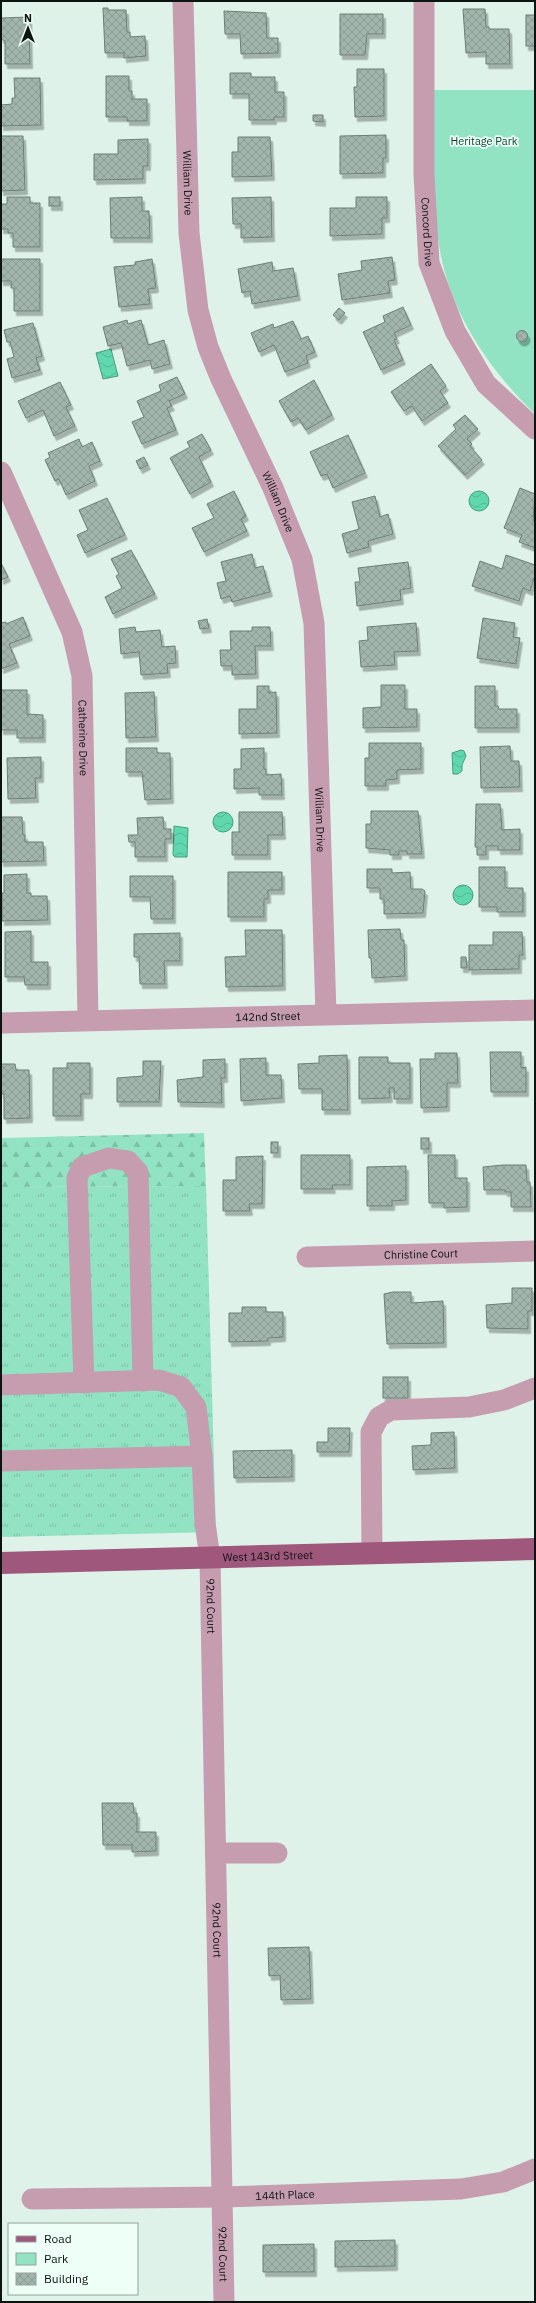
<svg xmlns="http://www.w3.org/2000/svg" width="536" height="2303" font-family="'IBM Plex Sans',sans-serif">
<defs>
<pattern id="grass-tufts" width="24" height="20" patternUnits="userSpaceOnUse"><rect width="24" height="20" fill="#92e3c4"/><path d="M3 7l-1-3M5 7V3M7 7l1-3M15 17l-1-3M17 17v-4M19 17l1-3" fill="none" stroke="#7dc2a7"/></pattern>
<pattern id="forest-firs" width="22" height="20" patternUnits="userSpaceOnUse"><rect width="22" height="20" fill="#92e3c4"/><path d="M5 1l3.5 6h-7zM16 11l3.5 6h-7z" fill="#7dc2a7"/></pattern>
<pattern id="water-waves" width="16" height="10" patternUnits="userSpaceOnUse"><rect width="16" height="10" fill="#60d8af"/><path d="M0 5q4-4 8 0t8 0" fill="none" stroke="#52b896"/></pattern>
<pattern id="building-cross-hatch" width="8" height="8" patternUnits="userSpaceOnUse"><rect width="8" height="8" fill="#a1b5ad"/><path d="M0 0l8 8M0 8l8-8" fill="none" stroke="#899b94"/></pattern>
<filter id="shadow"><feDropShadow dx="2.5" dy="4.5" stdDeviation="0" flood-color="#0004"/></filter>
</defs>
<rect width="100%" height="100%" fill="#def2e9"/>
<polygon fill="url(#grass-tufts)" points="206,1186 216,1532 1,1537 1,1187"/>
<polygon fill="url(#forest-firs)" points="204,1133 206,1186 1,1187 1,1138"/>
<path fill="#92e3c4" d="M433,90H535V414C488,368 449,311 439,245C431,194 434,141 433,90Z"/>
<g fill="url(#water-waves)" stroke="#479d80">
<polygon points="111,349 118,376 103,379 96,353"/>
<circle cx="479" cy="501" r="10"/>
<polygon points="461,750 464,751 466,756 462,765 462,771 458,774 453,774 452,753"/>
<circle cx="223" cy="822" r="10"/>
<polygon points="174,826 188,828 187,857 175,857 173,855"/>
<circle cx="463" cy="895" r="10"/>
</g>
<g fill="url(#building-cross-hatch)" stroke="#6b7e76" filter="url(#shadow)">
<polygon points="103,8 108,8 108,10 126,10 127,32 130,32 130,37 145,36 146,56 124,58 124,53 105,53"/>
<polygon points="463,9 485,9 486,27 489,27 489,29 509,29 510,64 486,64 486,52 466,53"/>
<polygon points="224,11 266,13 267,38 278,38 278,53 241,54 240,34 225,34"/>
<polygon points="340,14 383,14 383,34 367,34 365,55 340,55"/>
<rect x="526" y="15" width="9" height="31"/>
<polygon points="29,17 30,64 5,64 5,41 1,39 1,18"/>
<polygon points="357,69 384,69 384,116 355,117 354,87 357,87"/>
<polygon points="230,73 251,73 251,77 275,77 275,92 284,92 284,117 274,117 274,120 249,120 249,94 230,94"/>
<polygon points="106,76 129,76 129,91 132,91 132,99 147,99 147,121 127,121 127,117 106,117"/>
<polygon points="14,78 40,78 41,125 1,126 1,105 12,104 12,98 15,98"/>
<polygon points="313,115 323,115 323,122 313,121"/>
<polygon points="386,135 386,158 383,158 383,173 340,174 340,136"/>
<polygon points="1,136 23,136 25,190 1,191"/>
<polygon points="238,137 270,137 272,176 232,177 232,152 238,152"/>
<polygon points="148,139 148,166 143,166 143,179 94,180 94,154 118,154 118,140"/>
<polygon points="7,197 30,197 30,203 40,203 40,247 13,247 13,233 8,233 8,229 1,229 1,204 7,204"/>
<rect x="49" y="197" width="11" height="9"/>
<polygon points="142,197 142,211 149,211 150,238 111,238 110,198"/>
<polygon points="271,197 272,237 241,238 241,224 233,224 232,198"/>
<polygon points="356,197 387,197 387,218 382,218 382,234 330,236 330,208 356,208"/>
<polygon points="392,257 395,280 388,281 390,293 342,300 338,274 362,270 361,261"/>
<polygon points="1,259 40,259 40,311 14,311 14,288 11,288 11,281 1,281"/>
<polygon points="152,259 156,288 148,289 150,304 119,307 114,267 135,265 135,262"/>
<polygon points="272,262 273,271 293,268 298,296 252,304 250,291 242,293 238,269"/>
<polygon points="403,307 411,325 394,333 397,339 394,340 403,360 381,370 363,332 385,322 383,316"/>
<polygon points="339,308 345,313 339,320 333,315"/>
<polygon points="127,320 128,324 141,320 148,345 164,340 170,364 152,369 150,360 127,366 121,343 108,346 103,327"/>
<polygon points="293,321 301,339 308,336 315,352 306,356 308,363 285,372 274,345 259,352 251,333 273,324 274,328"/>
<polygon points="33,323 42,356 36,358 40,370 12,378 7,359 14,357 10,342 7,342 4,330"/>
<circle cx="522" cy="336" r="5.5"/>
<polygon points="431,364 446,386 440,391 448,403 422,421 412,406 404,411 391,392"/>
<polygon points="177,377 185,394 169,401 172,406 167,408 176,430 142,444 132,422 144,417 137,401 161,391 159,385"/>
<polygon points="314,380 332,415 306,430 298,418 291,422 279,401"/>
<polygon points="60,382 71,405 66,407 75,426 54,436 43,410 26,418 18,401"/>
<polygon points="465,415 478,429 467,439 472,444 470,446 482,460 465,475 438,446 456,429 453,425"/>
<polygon points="202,434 211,450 199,457 211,482 190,494 170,458 190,447 187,442"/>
<polygon points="348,435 365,473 333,488 327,474 321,476 310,452"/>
<polygon points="79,439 82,447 92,442 100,461 89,466 95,481 66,495 59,479 55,481 45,460 50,457 48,453"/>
<polygon points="144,457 148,465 140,469 136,461"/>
<polygon points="520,488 535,494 533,521 535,521 535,548 519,542 522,535 504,528"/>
<polygon points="234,491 246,516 241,519 247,531 204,552 192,528 214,518 207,504"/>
<polygon points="375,496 380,517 388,514 393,534 368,541 369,547 347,553 342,534 359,529 352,502"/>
<polygon points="107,498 125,535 85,553 77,535 88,530 79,510"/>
<polygon points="131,550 155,594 113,614 105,597 122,588 116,576 119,574 111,559"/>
<polygon points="252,554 255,568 263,566 270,592 232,602 230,596 221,599 217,583 226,581 221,562"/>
<polygon points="506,555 535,565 535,575 530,591 523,588 519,601 472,586 480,561 502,569"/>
<polygon points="408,562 411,588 400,590 401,600 357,606 355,582 360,582 358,568"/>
<polygon points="1,563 8,577 1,580"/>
<polygon points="23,617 30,636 9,644 17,663 1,669 1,623 6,622 6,624"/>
<polygon points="483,618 515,623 513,637 520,638 516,664 477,658"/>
<polygon points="207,619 209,628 200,629 198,621"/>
<polygon points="416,623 418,651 394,652 395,665 361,667 359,641 368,640 367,627"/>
<polygon points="135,627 136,632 160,630 162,647 175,646 176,663 167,664 168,673 141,675 139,652 121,654 119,629"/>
<polygon points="252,627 270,627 271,646 255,646 256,674 232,675 232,666 221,666 220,650 231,650 230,631 252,631"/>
<polygon points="381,685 405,685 405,709 417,709 417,727 363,728 363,708 381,707"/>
<polygon points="257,686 269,686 269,693 276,692 277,733 239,734 239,709 257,709"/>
<polygon points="475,686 495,686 495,706 498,706 499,709 517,709 517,728 475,728"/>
<polygon points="1,690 27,690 27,714 43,715 43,738 17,738 17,730 1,730"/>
<polygon points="154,692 156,737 126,738 125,693"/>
<polygon points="369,743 421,743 421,769 397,770 397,779 386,780 386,786 365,786 365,758 369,758"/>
<polygon points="510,746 511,761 519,761 520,787 481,788 480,747"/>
<polygon points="126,748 157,748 157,753 170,753 171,799 145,800 142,772 126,772"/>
<polygon points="264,748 264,769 266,769 266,775 281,774 282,795 259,795 259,788 234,789 234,769 241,769 241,749"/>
<polygon points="41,757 41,778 35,778 36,798 8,799 7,758"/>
<polygon points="476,804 500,804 502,830 520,829 520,850 498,850 498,846 486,846 486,855 477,855 477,847 475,847"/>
<polygon points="371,811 418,811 422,854 407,854 407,851 399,851 399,855 390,855 390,850 366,848 366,824 371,824"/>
<polygon points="239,812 282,812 283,835 268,835 268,855 232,855 232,832 239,832"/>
<polygon points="1,817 22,817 23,835 25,835 25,842 43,842 44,861 1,862"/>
<polygon points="163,817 164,829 171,829 171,839 165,839 165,857 135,857 135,842 129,842 128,835 138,835 137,818"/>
<polygon points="479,867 505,867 505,886 507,888 523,888 523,912 497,912 497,907 479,907"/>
<polygon points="367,869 392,869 392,873 410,872 411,889 422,889 425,891 423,913 384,914 384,899 380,899 380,888 367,888"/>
<polygon points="228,872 282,872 282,890 268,890 268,899 264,899 264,917 228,917"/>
<polygon points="27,874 27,893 31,893 31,896 47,896 48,920 2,921 2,893 4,893 4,875"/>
<polygon points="130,876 173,876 173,919 151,919 150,897 130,897"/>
<polygon points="400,929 401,940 404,940 405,976 372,978 371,958 369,958 368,930"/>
<polygon points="245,930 282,930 283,986 226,987 225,957 246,956"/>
<polygon points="31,931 31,962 48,962 48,985 25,985 24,977 5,977 5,932"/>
<polygon points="493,932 522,932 523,955 519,955 519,969 469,970 469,945 493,945"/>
<polygon points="180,933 180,961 164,961 165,984 140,984 139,957 134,957 134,934"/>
<polygon points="461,957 466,957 467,968 461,968"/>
<polygon points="490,1052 521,1052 521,1068 526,1067 526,1092 491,1092"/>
<polygon points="435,1053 457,1053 458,1083 447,1083 447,1107 421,1108 420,1059 435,1059"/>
<polygon points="347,1055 348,1110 322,1110 322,1089 299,1089 298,1064 319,1063 319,1056"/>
<polygon points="359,1057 388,1057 388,1063 410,1063 410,1099 394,1099 394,1088 389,1088 390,1098 359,1099"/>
<polygon points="266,1058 266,1075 281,1075 282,1098 241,1101 240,1059"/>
<polygon points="225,1059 225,1078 221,1078 222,1103 178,1102 177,1080 203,1077 203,1060"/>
<polygon points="143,1061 161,1061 159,1102 117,1102 117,1078 143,1076"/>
<polygon points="67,1063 90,1063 90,1094 81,1094 81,1116 53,1116 53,1068 67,1068"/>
<polygon points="1,1064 15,1064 16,1070 29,1070 30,1118 4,1119 4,1094 1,1094"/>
<rect x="421" y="1138" width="8" height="11"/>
<rect x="271" y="1142" width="7" height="11"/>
<polygon points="301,1155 350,1155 350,1185 332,1185 333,1189 301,1189"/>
<polygon points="428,1155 455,1155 455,1178 467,1178 467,1207 444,1208 444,1203 429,1203"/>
<polygon points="263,1156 262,1204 249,1204 250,1211 223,1211 223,1180 236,1180 236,1157"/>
<polygon points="503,1165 526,1165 527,1182 530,1182 531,1207 511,1207 511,1192 505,1192 505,1190 484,1190 483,1167"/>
<polygon points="406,1166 406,1200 392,1201 392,1206 367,1206 367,1167"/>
<polygon points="512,1288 532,1288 532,1311 528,1311 528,1329 487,1328 486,1305 512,1303"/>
<polygon points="393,1292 411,1292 411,1303 443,1301 444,1343 387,1344 384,1294"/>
<polygon points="242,1307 266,1307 266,1312 283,1312 283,1337 268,1338 268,1341 229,1342 229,1313 242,1313"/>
<rect x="383" y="1377" width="25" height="21"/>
<polygon points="328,1428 350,1428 349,1452 317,1452 317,1442 328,1442"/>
<polygon points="454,1432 455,1468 413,1470 412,1446 431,1445 431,1433"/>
<polygon points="292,1450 292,1477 234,1478 233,1451"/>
<polygon points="102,1803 133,1803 134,1813 137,1813 137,1832 156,1832 156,1851 132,1852 132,1845 103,1845"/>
<polygon points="309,1947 311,1999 281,2000 280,1975 269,1976 268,1948"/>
<polygon points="395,2240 395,2266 335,2267 335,2241"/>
<polygon points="314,2244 314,2272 263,2272 263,2245"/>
</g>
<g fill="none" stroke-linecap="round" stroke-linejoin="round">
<g stroke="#c69caf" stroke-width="21">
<path id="s1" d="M183,1L189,233L198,310L208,347L221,379L273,488L302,559L314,623L326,1014"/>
<path id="s2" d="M424,1V175L429,263L455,331L486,384L535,429"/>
<path id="s3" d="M1,472L72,632L82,676L88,1020"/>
<path id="s4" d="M1,1023L535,1010"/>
<path id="s5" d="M307,1257L535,1251"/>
<polyline points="84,1383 77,1178 82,1167 109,1158 128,1161 138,1172 143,1381"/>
<path id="s6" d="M1,1385L159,1380L181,1387L196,1407L202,1456L205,1523L210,1558L224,2302"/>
<polyline points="1,1461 202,1456"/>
<polyline points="372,1553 371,1432 379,1417 391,1410 469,1407 504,1400 535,1388"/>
<polyline points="216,1853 277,1853"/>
<path id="s7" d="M32,2199L223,2197L461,2189L503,2182L535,2169"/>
</g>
<path stroke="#9f577c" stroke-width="22" id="s8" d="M1,1563L535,1549"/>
</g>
<g text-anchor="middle" stroke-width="3.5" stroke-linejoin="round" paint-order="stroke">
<g font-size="11" fill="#053d2d" stroke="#eefff7">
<text x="484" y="145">Heritage Park</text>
</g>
<g font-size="11" fill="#0c1411" stroke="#eefff7">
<text dy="4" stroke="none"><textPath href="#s1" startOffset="182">William Drive</textPath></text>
<text dy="4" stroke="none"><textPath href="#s2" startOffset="231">Concord Drive</textPath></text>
<text dy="4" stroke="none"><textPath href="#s1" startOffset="518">William Drive</textPath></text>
<text dy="4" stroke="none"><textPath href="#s3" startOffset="282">Catherine Drive</textPath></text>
<text dy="4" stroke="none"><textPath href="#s1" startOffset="842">William Drive</textPath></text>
<text dy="4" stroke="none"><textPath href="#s4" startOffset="267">142nd Street</textPath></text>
<text dy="4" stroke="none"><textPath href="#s5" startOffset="114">Christine Court</textPath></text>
<text dy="4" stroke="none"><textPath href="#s8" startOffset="267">West 143rd Street</textPath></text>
<text dy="4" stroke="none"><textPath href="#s6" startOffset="406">92nd Court</textPath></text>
<text dy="4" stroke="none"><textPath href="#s6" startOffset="730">92nd Court</textPath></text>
<text dy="4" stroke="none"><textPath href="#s7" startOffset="253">144th Place</textPath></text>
<text dy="4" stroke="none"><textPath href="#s6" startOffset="1054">92nd Court</textPath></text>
</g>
</g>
<rect width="536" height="2303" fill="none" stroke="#0c1411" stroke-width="4"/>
<rect x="8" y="2223" width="130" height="72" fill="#eefff7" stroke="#94a19b"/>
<rect x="16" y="2236" width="20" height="6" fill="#9f577c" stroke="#94a19b"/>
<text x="44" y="2243" font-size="12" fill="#0c1411">Road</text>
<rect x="16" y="2253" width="20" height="12" fill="#92e3c4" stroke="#94a19b"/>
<text x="44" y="2263" font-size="12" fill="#0c1411">Park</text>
<rect x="16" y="2273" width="20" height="12" fill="url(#building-cross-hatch)" stroke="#94a19b"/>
<text x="44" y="2283" font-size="12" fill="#0c1411">Building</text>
<g transform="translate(28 28)" stroke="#eefff7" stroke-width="3" paint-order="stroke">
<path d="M0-3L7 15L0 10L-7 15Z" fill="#0c1411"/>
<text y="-6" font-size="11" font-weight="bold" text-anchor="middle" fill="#0c1411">N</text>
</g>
</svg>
